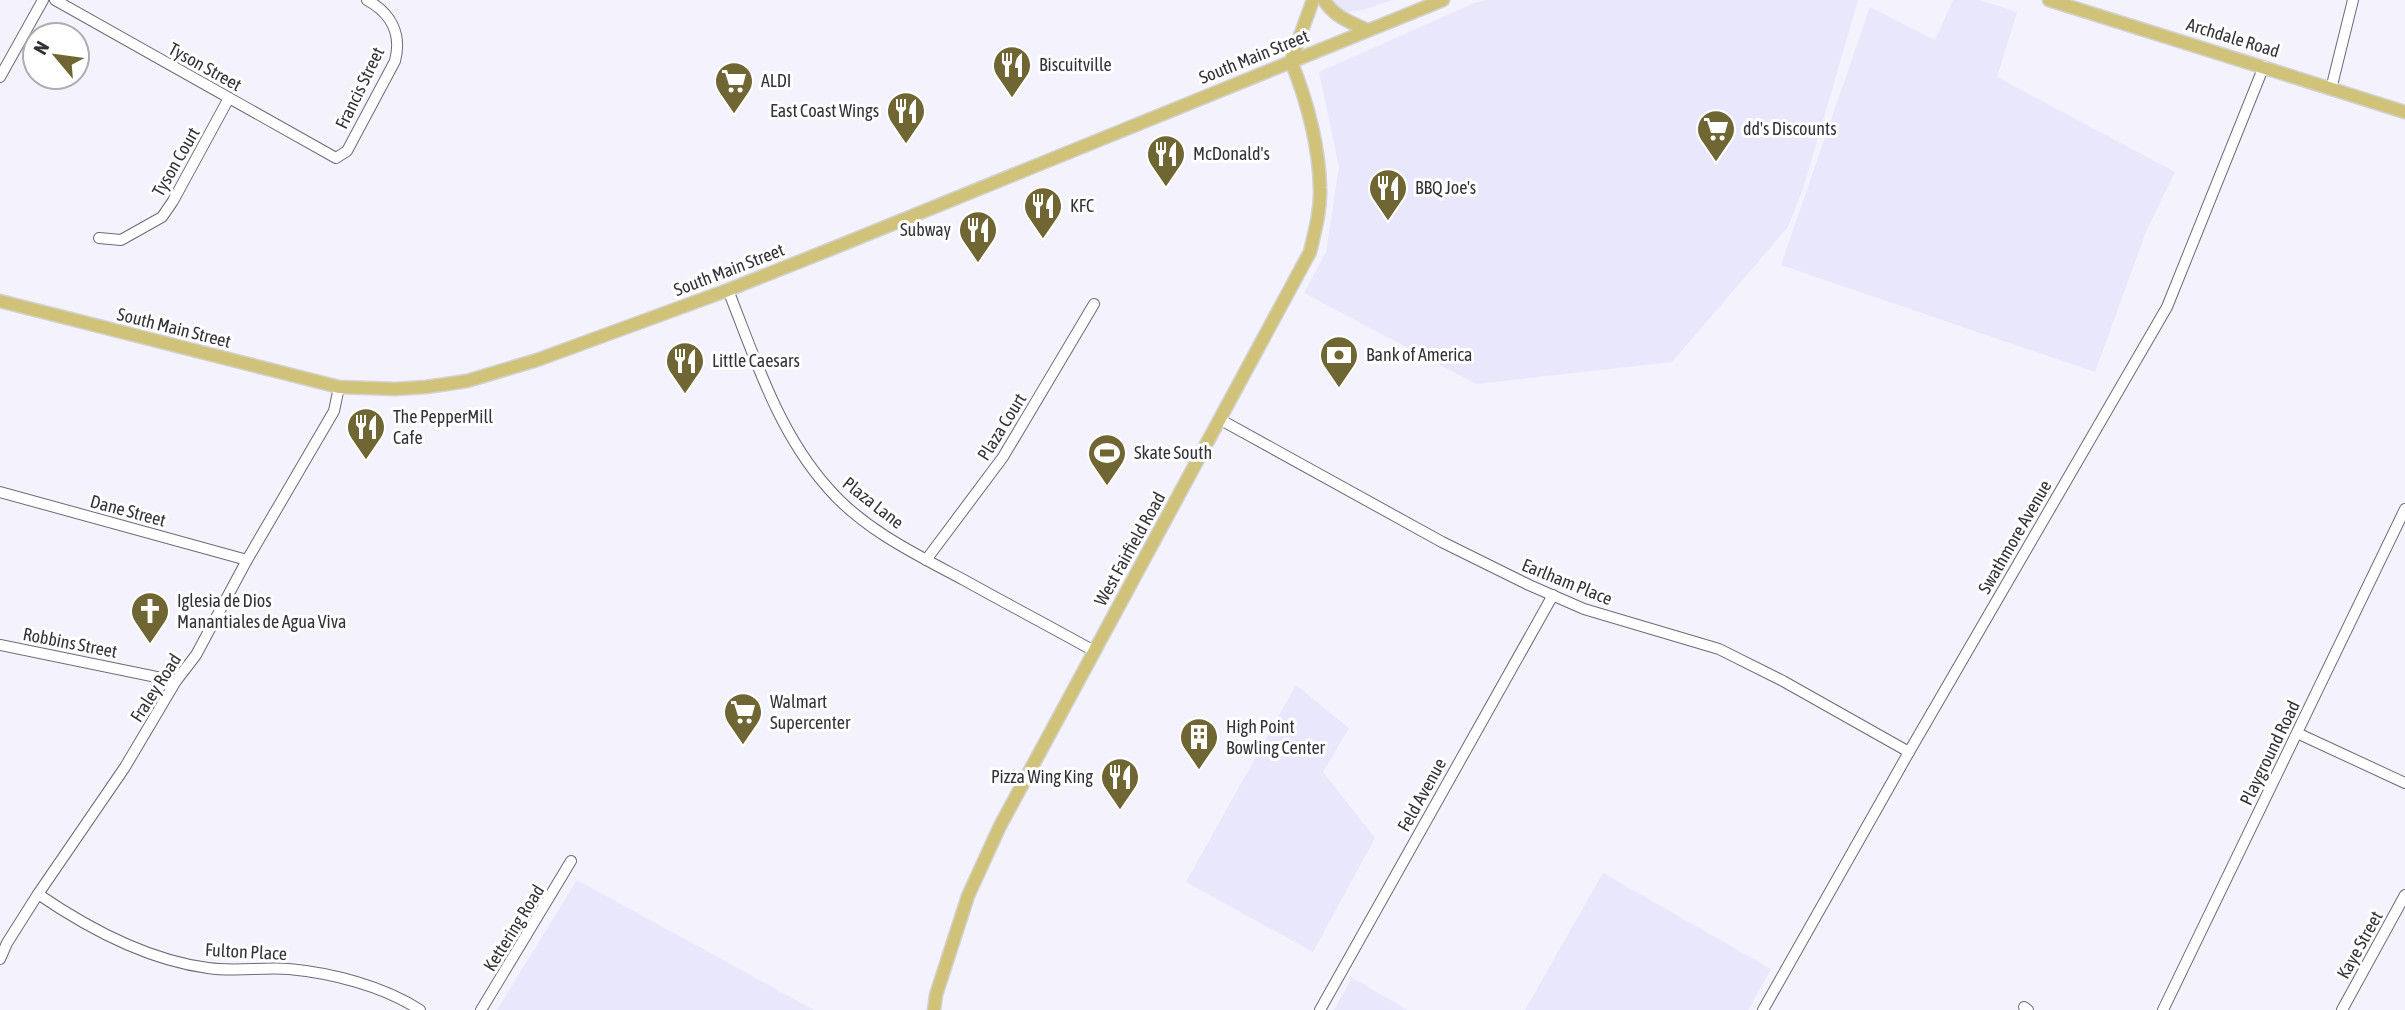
<svg xmlns="http://www.w3.org/2000/svg" width="2405" height="1010" font-family="'Asap Condensed',sans-serif">
<rect width="100%" height="100%" fill="#f3f2fd"/>
<g fill="#e9e7fc">
<polygon points="1331,0 1393,0 1363,10 1346,12 1335,7"/>
<polygon points="1486,0 1858,0 1804,186 1788,227 1672,362 1476,384 1304,293 1326,252 1339,167 1319,72 1474,3"/>
<polygon points="1953,0 1980,0 2017,12 1997,77 2175,172 2147,229 2095,372 1781,265 1870,7 1935,40"/>
<polygon points="1296,685 1349,728 1323,772 1375,838 1313,952 1186,882"/>
<polygon points="1603,873 1771,969 1748,1010 1525,1010"/>
<polygon points="577,880 814,1010 497,1010"/>
<polygon points="1352,978 1408,1010 1334,1010"/>
</g>
<g fill="none" stroke-linecap="round" stroke-linejoin="round">
<defs>
<g id="minor">
<path d="M55,0L336,158L347,151L395,61C402,34 391,13 367,0"/>
<polyline points="0,77 43,0"/>
<polyline points="2331,89 2353,0"/>
<polyline points="99,238 121,240 162,217 173,201 229,98"/>
<path d="M728,290C755,358 778,432 828,488C863,529 917,555 964,580C1007,604 1051,627 1094,651"/>
<polyline points="1221,420 1442,542 1529,585 1584,609 1719,649 1783,681 1909,752"/>
<polyline points="0,492 247,560"/>
<polyline points="926,560 1003,457 1094,304"/>
<polyline points="0,645 176,681"/>
<polyline points="2297,733 2405,783"/>
<path d="M38,894C89,929 147,960 208,968C235,972 262,967 289,969C332,973 383,986 420,1010"/>
<polyline points="0,959 7,943 38,894 125,767 176,681 196,655 247,560 334,411 339,387"/>
<polyline points="2024,1007 2028,1010"/>
<polyline points="481,1010 571,861"/>
<polyline points="1320,1010 1553,595"/>
<polyline points="1763,1010 1909,752 2167,307 2264,66"/>
<polyline points="2163,1010 2405,509"/>
<polyline points="2342,1010 2405,895"/>
</g>
<g id="major">
<path d="M1324,0C1334,17 1350,22 1367,30"/>
<polyline points="2049,0 2405,112"/>
<polyline points="1291,61 1313,0"/>
<polyline points="0,301 339,387 395,389 426,387 467,381 537,360 728,290 836,247 1443,0"/>
<path d="M934,1010L936,995L968,896L1000,826L1310,252C1315,231 1321,209 1320,188C1319,145 1307,101 1291,61"/>
</g>
</defs>
<use href="#minor" stroke="#6c6b77" stroke-width="12"/>
<use href="#major" stroke="#d2d2d3" stroke-width="15"/>
<use href="#minor" stroke="#fff" stroke-width="10"/>
<use href="#major" stroke="#d0c379" stroke-width="12"/>
</g>
<defs>
<symbol id="restaurant-pin" viewBox="-11 -11 22 30"><path d="M0 17L-7.5 6A9.5 9.5 0 1 1 7.5 6Z" fill="#706633" stroke="#fff"/><path d="M-5-6h1v4h1v-4h1v4h1v-4h1v5L-1.5 .5V6h-2V.5L-5-1ZM5-6V6H3V1.5H1.5Q1.5-4 5-6Z" fill="#fff"/></symbol>
<symbol id="supermarket-pin" viewBox="-11 -11 22 30"><path d="M0 17L-7.5 6A9.5 9.5 0 1 1 7.5 6Z" fill="#706633" stroke="#fff"/><path d="M-6-5.5h2.5l.6 2H6L4.5 2H-2.5L-4.4-4H-6ZM-1.5 3.2a1.3 1.3 0 1 0 .1 0ZM3 3.2a1.3 1.3 0 1 0 .1 0Z" fill="#fff"/></symbol>
<symbol id="bank-pin" viewBox="-11 -11 22 30"><path d="M0 17L-7.5 6A9.5 9.5 0 1 1 7.5 6Z" fill="#706633" stroke="#fff"/><path d="M-6-4H6V4H-6ZM0-2.3a2.3 2.3 0 1 0 0 4.6a2.3 2.3 0 1 0 0-4.6Z" fill="#fff"/></symbol>
<symbol id="stadium-pin" viewBox="-11 -11 22 30"><path d="M0 17L-7.5 6A9.5 9.5 0 1 1 7.5 6Z" fill="#706633" stroke="#fff"/><path d="M0-5a6.5 5 0 1 0 0 10a6.5 5 0 1 0 0-10ZM-3.5-1.8h7v3.6h-7Z" fill="#fff"/></symbol>
<symbol id="church-pin" viewBox="-11 -11 22 30"><path d="M0 17L-7.5 6A9.5 9.5 0 1 1 7.5 6Z" fill="#706633" stroke="#fff"/><path d="M-1.2-6h2.4v3.5h3.3v2.4h-3.3V6h-2.4V-.1h-3.3v-2.4h3.3Z" fill="#fff"/></symbol>
<symbol id="building-pin" viewBox="-11 -11 22 30"><path d="M0 17L-7.5 6A9.5 9.5 0 1 1 7.5 6Z" fill="#706633" stroke="#fff"/><path d="M-4-6H4V6H1V3H-1V6H-4ZM-2.5-4.3h1.7v1.8h-1.7ZM.8-4.3h1.7v1.8H.8ZM-2.5-1h1.7V.8h-1.7ZM.8-1h1.7V.8H.8Z" fill="#fff"/></symbol>
</defs>
<g fill-rule="evenodd">
<use href="#restaurant-pin" x="990" y="43" width="44" height="60"/>
<use href="#supermarket-pin" x="712" y="59" width="44" height="60"/>
<use href="#restaurant-pin" x="884" y="89" width="44" height="60"/>
<use href="#supermarket-pin" x="1694" y="107" width="44" height="60"/>
<use href="#restaurant-pin" x="1144" y="132" width="44" height="60"/>
<use href="#restaurant-pin" x="1366" y="166" width="44" height="60"/>
<use href="#restaurant-pin" x="1021" y="184" width="44" height="60"/>
<use href="#restaurant-pin" x="956" y="208" width="44" height="60"/>
<use href="#bank-pin" x="1317" y="333" width="44" height="60"/>
<use href="#restaurant-pin" x="663" y="339" width="44" height="60"/>
<use href="#restaurant-pin" x="344" y="405" width="44" height="60"/>
<use href="#stadium-pin" x="1085" y="431" width="44" height="60"/>
<use href="#church-pin" x="128" y="589" width="44" height="60"/>
<use href="#supermarket-pin" x="721" y="690" width="44" height="60"/>
<use href="#building-pin" x="1177" y="715" width="44" height="60"/>
<use href="#restaurant-pin" x="1098" y="755" width="44" height="60"/>
</g>
<g text-anchor="middle" stroke-width="6" stroke-linejoin="round" paint-order="stroke">
<g font-size="18" fill="#333238" stroke="#fff">
<text transform="translate(2233 38) rotate(17)" y="6">Archdale Road</text>
<text transform="translate(1254 57) rotate(-22)" y="6">South Main Street</text>
<text transform="translate(205 67) rotate(29)" y="6">Tyson Street</text>
<text transform="translate(360 88) rotate(-64)" y="6">Francis Street</text>
<text transform="translate(176 162) rotate(-60)" y="6">Tyson Court</text>
<text transform="translate(729 270) rotate(-21)" y="6">South Main Street</text>
<text transform="translate(174 328) rotate(14)" y="6">South Main Street</text>
<text transform="translate(1002 427) rotate(-58)" y="6">Plaza Court</text>
<text transform="translate(873 503) rotate(38)" y="6">Plaza Lane</text>
<text transform="translate(128 511) rotate(15)" y="6">Dane Street</text>
<text transform="translate(2015 537) rotate(-60)" y="6">Swathmore Avenue</text>
<text transform="translate(1130 549) rotate(-61)" y="6">West Fairfield Road</text>
<text transform="translate(1567 582) rotate(22)" y="6">Earlham Place</text>
<text transform="translate(70 643) rotate(11)" y="6">Robbins Street</text>
<text transform="translate(156 688) rotate(-57)" y="6">Fraley Road</text>
<text transform="translate(2270 753) rotate(-64)" y="6">Playground Road</text>
<text transform="translate(1422 795) rotate(-61)" y="6">Feld Avenue</text>
<text transform="translate(514 928) rotate(-58)" y="6">Kettering Road</text>
<text transform="translate(2360 945) rotate(-61)" y="6">Kaye Street</text>
<text transform="translate(246 952) rotate(3)" y="6">Fulton Place</text>
</g>
<g font-size="18" fill="#333238" stroke="#fff" text-anchor="start">
<text x="1039" y="71">Biscuitville</text>
<text x="761" y="87">ALDI</text>
<text x="879" y="117" text-anchor="end">East Coast Wings</text>
<text x="1743" y="135">dd's Discounts</text>
<text x="1193" y="160">McDonald's</text>
<text x="1415" y="194">BBQ Joe's</text>
<text x="1070" y="212">KFC</text>
<text x="951" y="236" text-anchor="end">Subway</text>
<text x="1366" y="361">Bank of America</text>
<text x="712" y="367">Little Caesars</text>
<text x="393" y="423">The PepperMill<tspan x="393" dy="21">Cafe</tspan></text>
<text x="1134" y="459">Skate South</text>
<text x="177" y="607">Iglesia de Dios<tspan x="177" dy="21">Manantiales de Agua Viva</tspan></text>
<text x="770" y="708">Walmart<tspan x="770" dy="21">Supercenter</tspan></text>
<text x="1226" y="733">High Point<tspan x="1226" dy="21">Bowling Center</tspan></text>
<text x="1093" y="783" text-anchor="end">Pizza Wing King</text>
</g>
</g>
<g transform="translate(56 56) rotate(299)"><circle r="33" fill="#ffffff" stroke="#adadaf" stroke-width="2"/>
<path d="M0-5L12 26L0 18L-12 26Z" fill="#706633"/>
<text y="-10" font-size="19" font-weight="bold" text-anchor="middle" fill="#333238">N</text>
</g>
</svg>
